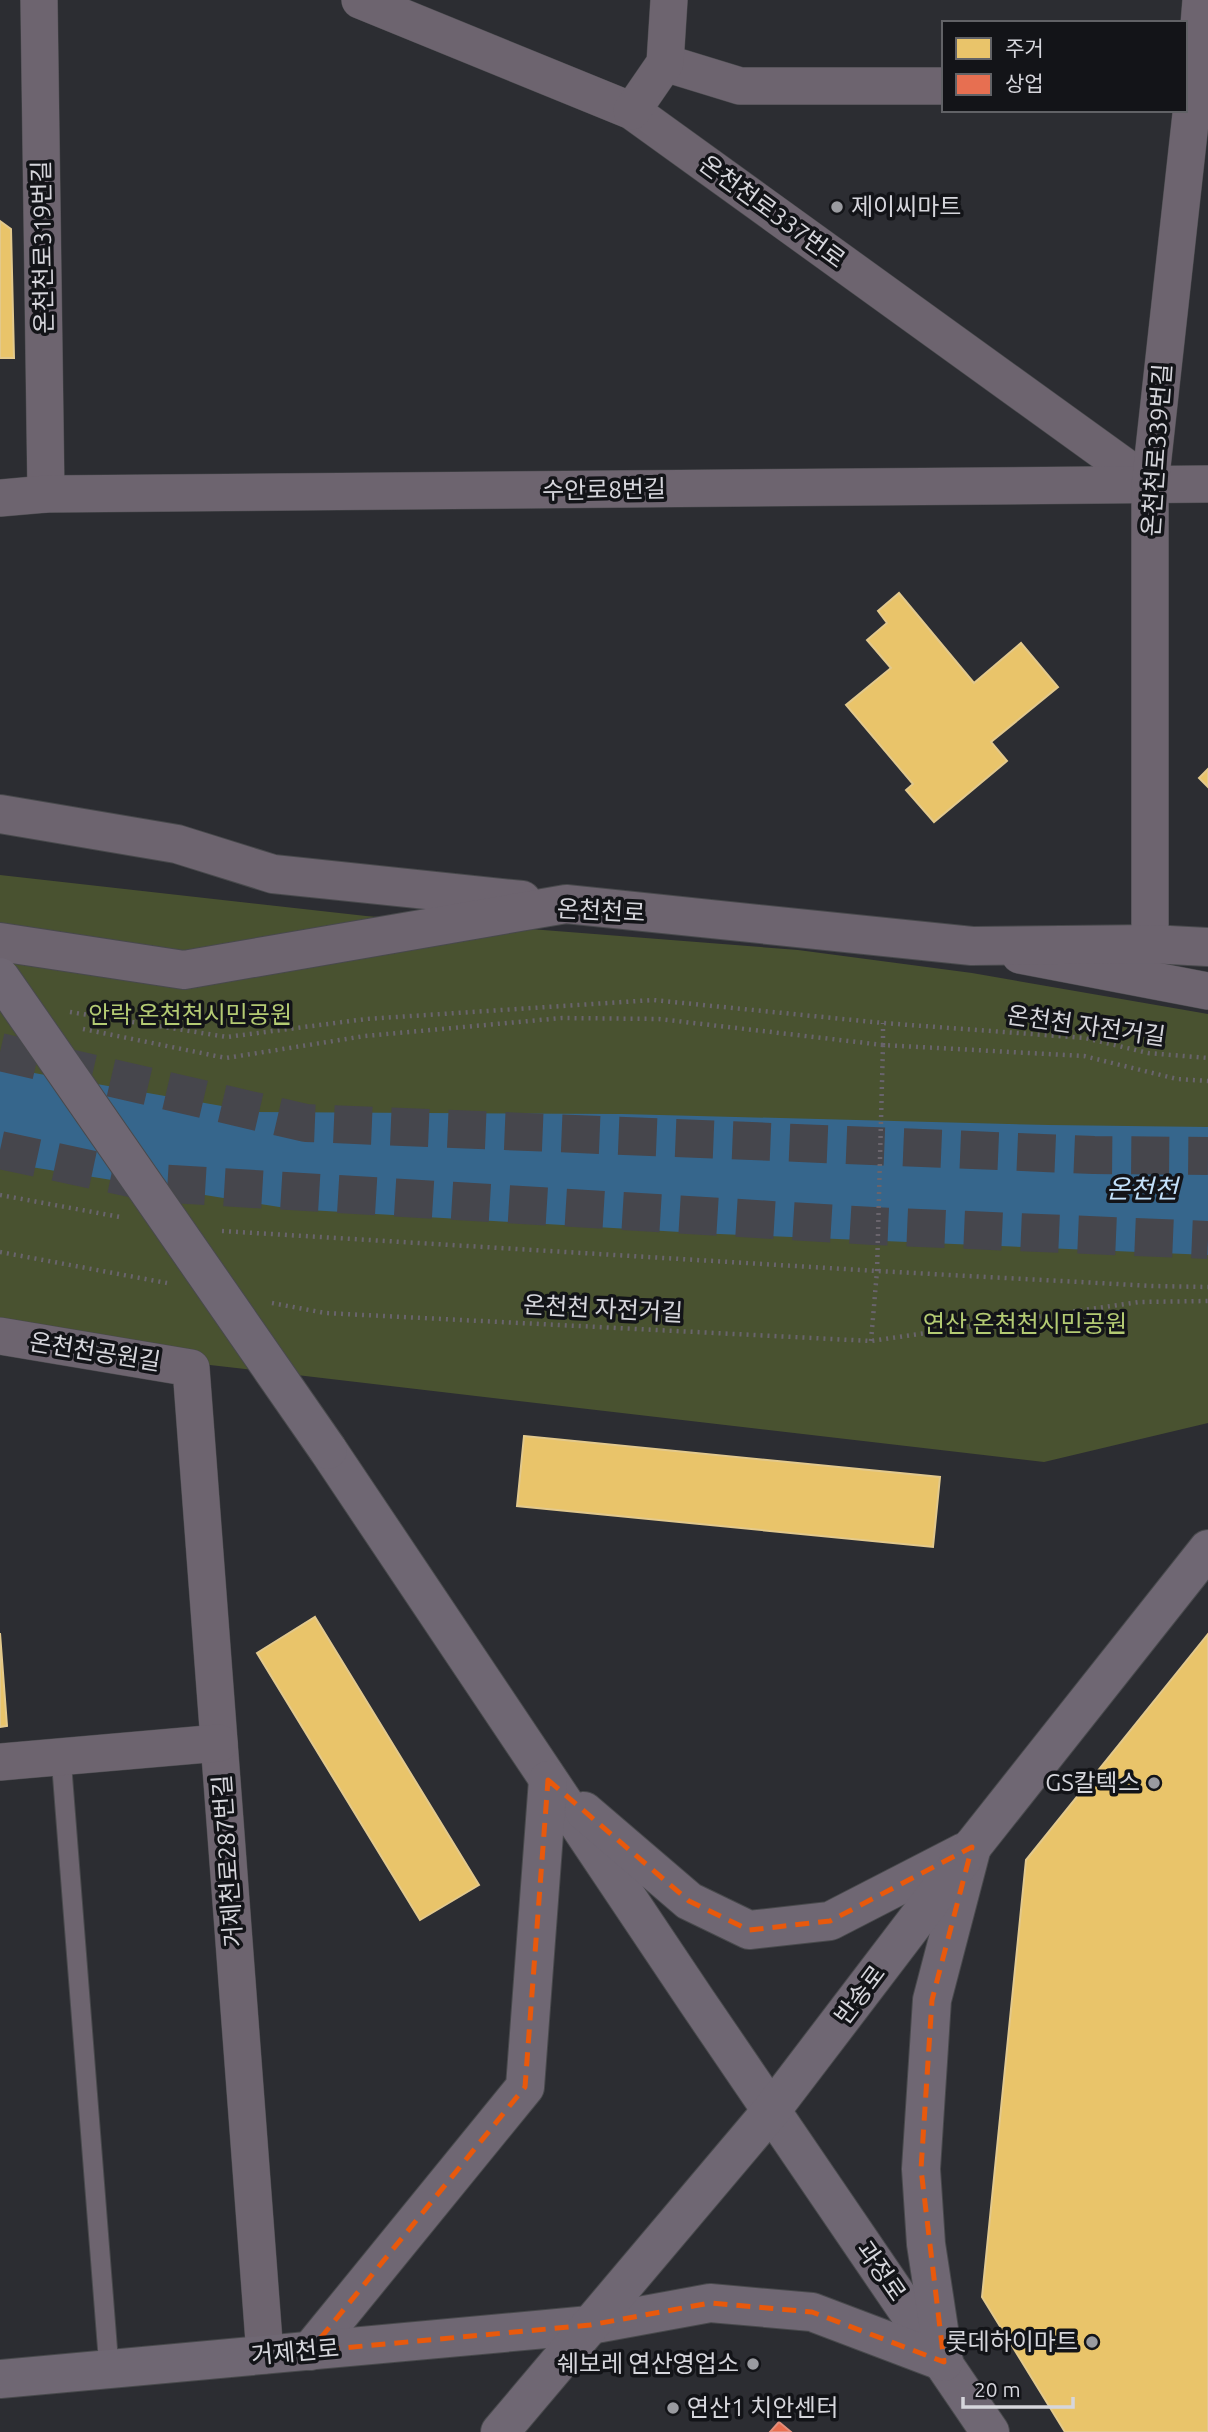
<svg xmlns="http://www.w3.org/2000/svg" width="1208" height="2432" font-family="Ubuntu,'Noto Sans KR',sans-serif">
<rect width="100%" height="100%" fill="#2c2d32"/>
<polygon fill="#495230" points="0,875 366,916 798,950 972,973 1208,1014 1208,1423 1044,1462 210,1365 201,1361 0,1327"/>
<polygon fill="#36668c" points="0,1067 256,1112 622,1114 1049,1125 1208,1127 1208,1255 697,1233 292,1209 0,1162"/>
<g fill="#e9c46a" stroke="#e3c98c" stroke-width="2">
<polygon points="0,221 11,229 14,358 0,358"/>
<polygon points="899,593 974,683 1021,643 1058,687 991,742 1007,761 934,822 906,790 913,784 846,705 891,668 867,640 887,623 878,611"/>
<polygon points="1208,769 1208,787 1199,778"/>
<polygon points="524,1436 940,1477 933,1547 517,1506"/>
<polygon points="315,1617 479,1885 420,1920 257,1653"/>
<polygon points="0,1633 7,1726 0,1727"/>
<polygon points="1208,1634 1208,2432 1065,2432 982,2297 1026,1860"/>
</g>
<polygon fill="#e76f51" stroke="#e28e7b" stroke-width="2" points="779,2422 791,2432 770,2432"/>
<g fill="none" stroke-linecap="round" stroke-linejoin="round">
<g stroke="#46464c" stroke-width="38" stroke-dasharray="38 19" stroke-linecap="butt">
<polyline points="0,1052 306,1123 1094,1155 1208,1156"/>
<polyline points="0,1150 154,1183 873,1226 1208,1240"/>
</g>
<defs>
<polyline id="service" points="61,1757 109,2368"/>
<g id="minor">
<polyline points="39,0 46,494"/>
<polyline points="360,0 632,111 1150,485"/>
<polyline points="665,63 740,86 944,86"/>
<polyline points="632,111 665,63 669,0"/>
<polyline points="0,498 46,494 1208,484"/>
<polyline points="1150,944 1150,485 1194,87 1201,0"/>
<polyline points="1020,955 1208,991"/>
<polyline points="0,1336 191,1368 265,2355"/>
<polyline points="0,1762 219,1743"/>
</g>
<g id="tertiary">
<polyline points="0,814 177,844 273,874 522,900"/>
<polyline points="0,942 184,970 566,904 972,946 1150,944 1208,947"/>
</g>
<g id="secondary">
<polyline points="328,1450 696,2000 990,2432"/>
<polyline points="584,1811 689,1901 749,1930 830,1921 964,1852"/>
<polyline points="310,2351 525,2087 548,1780"/>
<polyline points="0,2379 590,2325 710,2303 812,2312 944,2362 926,2244 921,2169 932,2000 972,1847"/>
<polyline points="500,2432 771,2111 972,1847 1208,1549"/>
</g>
</defs>
<use href="#service" stroke="#48494c" stroke-width="21"/>
<use href="#minor" stroke="#48494c" stroke-width="38"/>
<use href="#tertiary" stroke="#48494c" stroke-width="40"/>
<use href="#secondary" stroke="#48494c" stroke-width="40"/>
<g stroke="#69646c" stroke-width="4.5" stroke-dasharray="2 5" stroke-linecap="butt">
<polyline points="70,1012 227,1037 366,1019 653,1000 883,1023 1085,1038 1148,1053 1208,1058"/>
<polyline points="83,1029 226,1058 365,1036 562,1018 659,1019 883,1045 1084,1056 1177,1079 1208,1081"/>
<polyline points="883,1045 883,1023"/>
<polyline points="0,1195 120,1217"/>
<polyline points="222,1231 877,1271 1153,1286 1208,1287"/>
<polyline points="0,1252 167,1283"/>
<polyline points="272,1303 325,1313 871,1341 1139,1302 1208,1301"/>
<polyline points="871,1341 877,1271"/>
</g>
<use href="#service" stroke="#6d646f" stroke-width="19"/>
<use href="#minor" stroke="#6d646f" stroke-width="37"/>
<use href="#tertiary" stroke="#6d646f" stroke-width="38"/>
<use href="#secondary" stroke="#6f6773" stroke-width="38"/>
<defs>
<polyline id="secondary-bridge" points="0,977 328,1450"/>
</defs>
<use href="#secondary-bridge" stroke="#48494c" stroke-width="40" stroke-linecap="butt"/>
<polyline stroke="#69646c" stroke-width="4.5" stroke-dasharray="2 5" stroke-linecap="butt" points="877,1271 883,1045"/>
<use href="#secondary-bridge" stroke="#6f6773" stroke-width="38"/>
</g>
<path fill="none" stroke="#e8590c" stroke-width="5" stroke-dasharray="14 9" stroke-linejoin="round" d="M548,1780L689,1901L749,1930L830,1921L972,1847L932,2000L921,2169L944,2362L812,2312L710,2303L590,2325L310,2351L525,2087Z"/>
<g fill="#9a9ba0" stroke="#131418" stroke-width="2.5">
<circle cx="837" cy="207" r="7"/>
<circle cx="1154" cy="1783" r="7"/>
<circle cx="1092" cy="2342" r="7"/>
<circle cx="753" cy="2364" r="7"/>
<circle cx="673" cy="2408" r="7"/>
</g>
<g text-anchor="middle" stroke-width="7" stroke-linejoin="round" paint-order="stroke">
<g font-size="24" fill="#d6d6dc" stroke="#131418" text-anchor="end">
<text x="851" y="215" text-anchor="start">제이씨마트</text>
<text x="1140" y="1791">GS칼텍스</text>
<text x="1078" y="2350">롯데하이마트</text>
<text x="739" y="2372">쉐보레 연산영업소</text>
<text x="687" y="2416" text-anchor="start">연산1 치안센터</text>
</g>
<g font-size="24" fill="#d6d6dc" stroke="#131418">
<text transform="translate(772 212) rotate(36)" y="8">온천천로337번로</text>
<text transform="translate(43 247) rotate(-91)" y="8">온천천로319번길</text>
<text transform="translate(1157 450) rotate(-86)" y="8">온천천로339번길</text>
<text transform="translate(604 490) rotate(-1)" y="8">수안로8번길</text>
<text transform="translate(601 911) rotate(3)" y="8">온천천로</text>
<text transform="translate(1086 1026) rotate(8)" y="8">온천천 자전거길</text>
<text transform="translate(603 1309) rotate(3)" y="8">온천천 자전거길</text>
<text transform="translate(95 1352) rotate(9)" y="8">온천천공원길</text>
<text transform="translate(228 1861) rotate(-94)" y="8">거제천로287번길</text>
<text transform="translate(860 1995) rotate(-53)" y="8">반송로</text>
<text transform="translate(881 2271) rotate(55)" y="8">과정로</text>
<text transform="translate(295 2352) rotate(-5)" y="8">거제천로</text>
</g>
<g font-size="24" fill="#b4cb73" stroke="#131418">
<text x="190" y="1023">안락 온천천시민공원</text>
<text x="1025" y="1332">연산 온천천시민공원</text>
</g>
<g font-size="26" font-style="italic" fill="#c3e1fa" stroke="#131418">
<text x="1142" y="1198">온천천</text>
</g>
</g>
<rect x="942" y="21" width="245" height="91" fill="#131418" stroke="#616266" stroke-width="2"/>
<rect x="956" y="38" width="35" height="21" fill="#e9c46a" stroke="#616266" stroke-width="2"/>
<text x="1005" y="56" font-size="21" fill="#d6d6dc">주거</text>
<rect x="956" y="74" width="35" height="21" fill="#e76f51" stroke="#616266" stroke-width="2"/>
<text x="1005" y="91" font-size="21" fill="#d6d6dc">상업</text>
<path d="M963 2397v10h110v-10" fill="none" stroke="#d6d6dc" stroke-width="3.5"/>
<text x="974" y="2397" font-size="21" fill="#d6d6dc" stroke="#131418" stroke-width="5" paint-order="stroke">20 m</text>
</svg>
